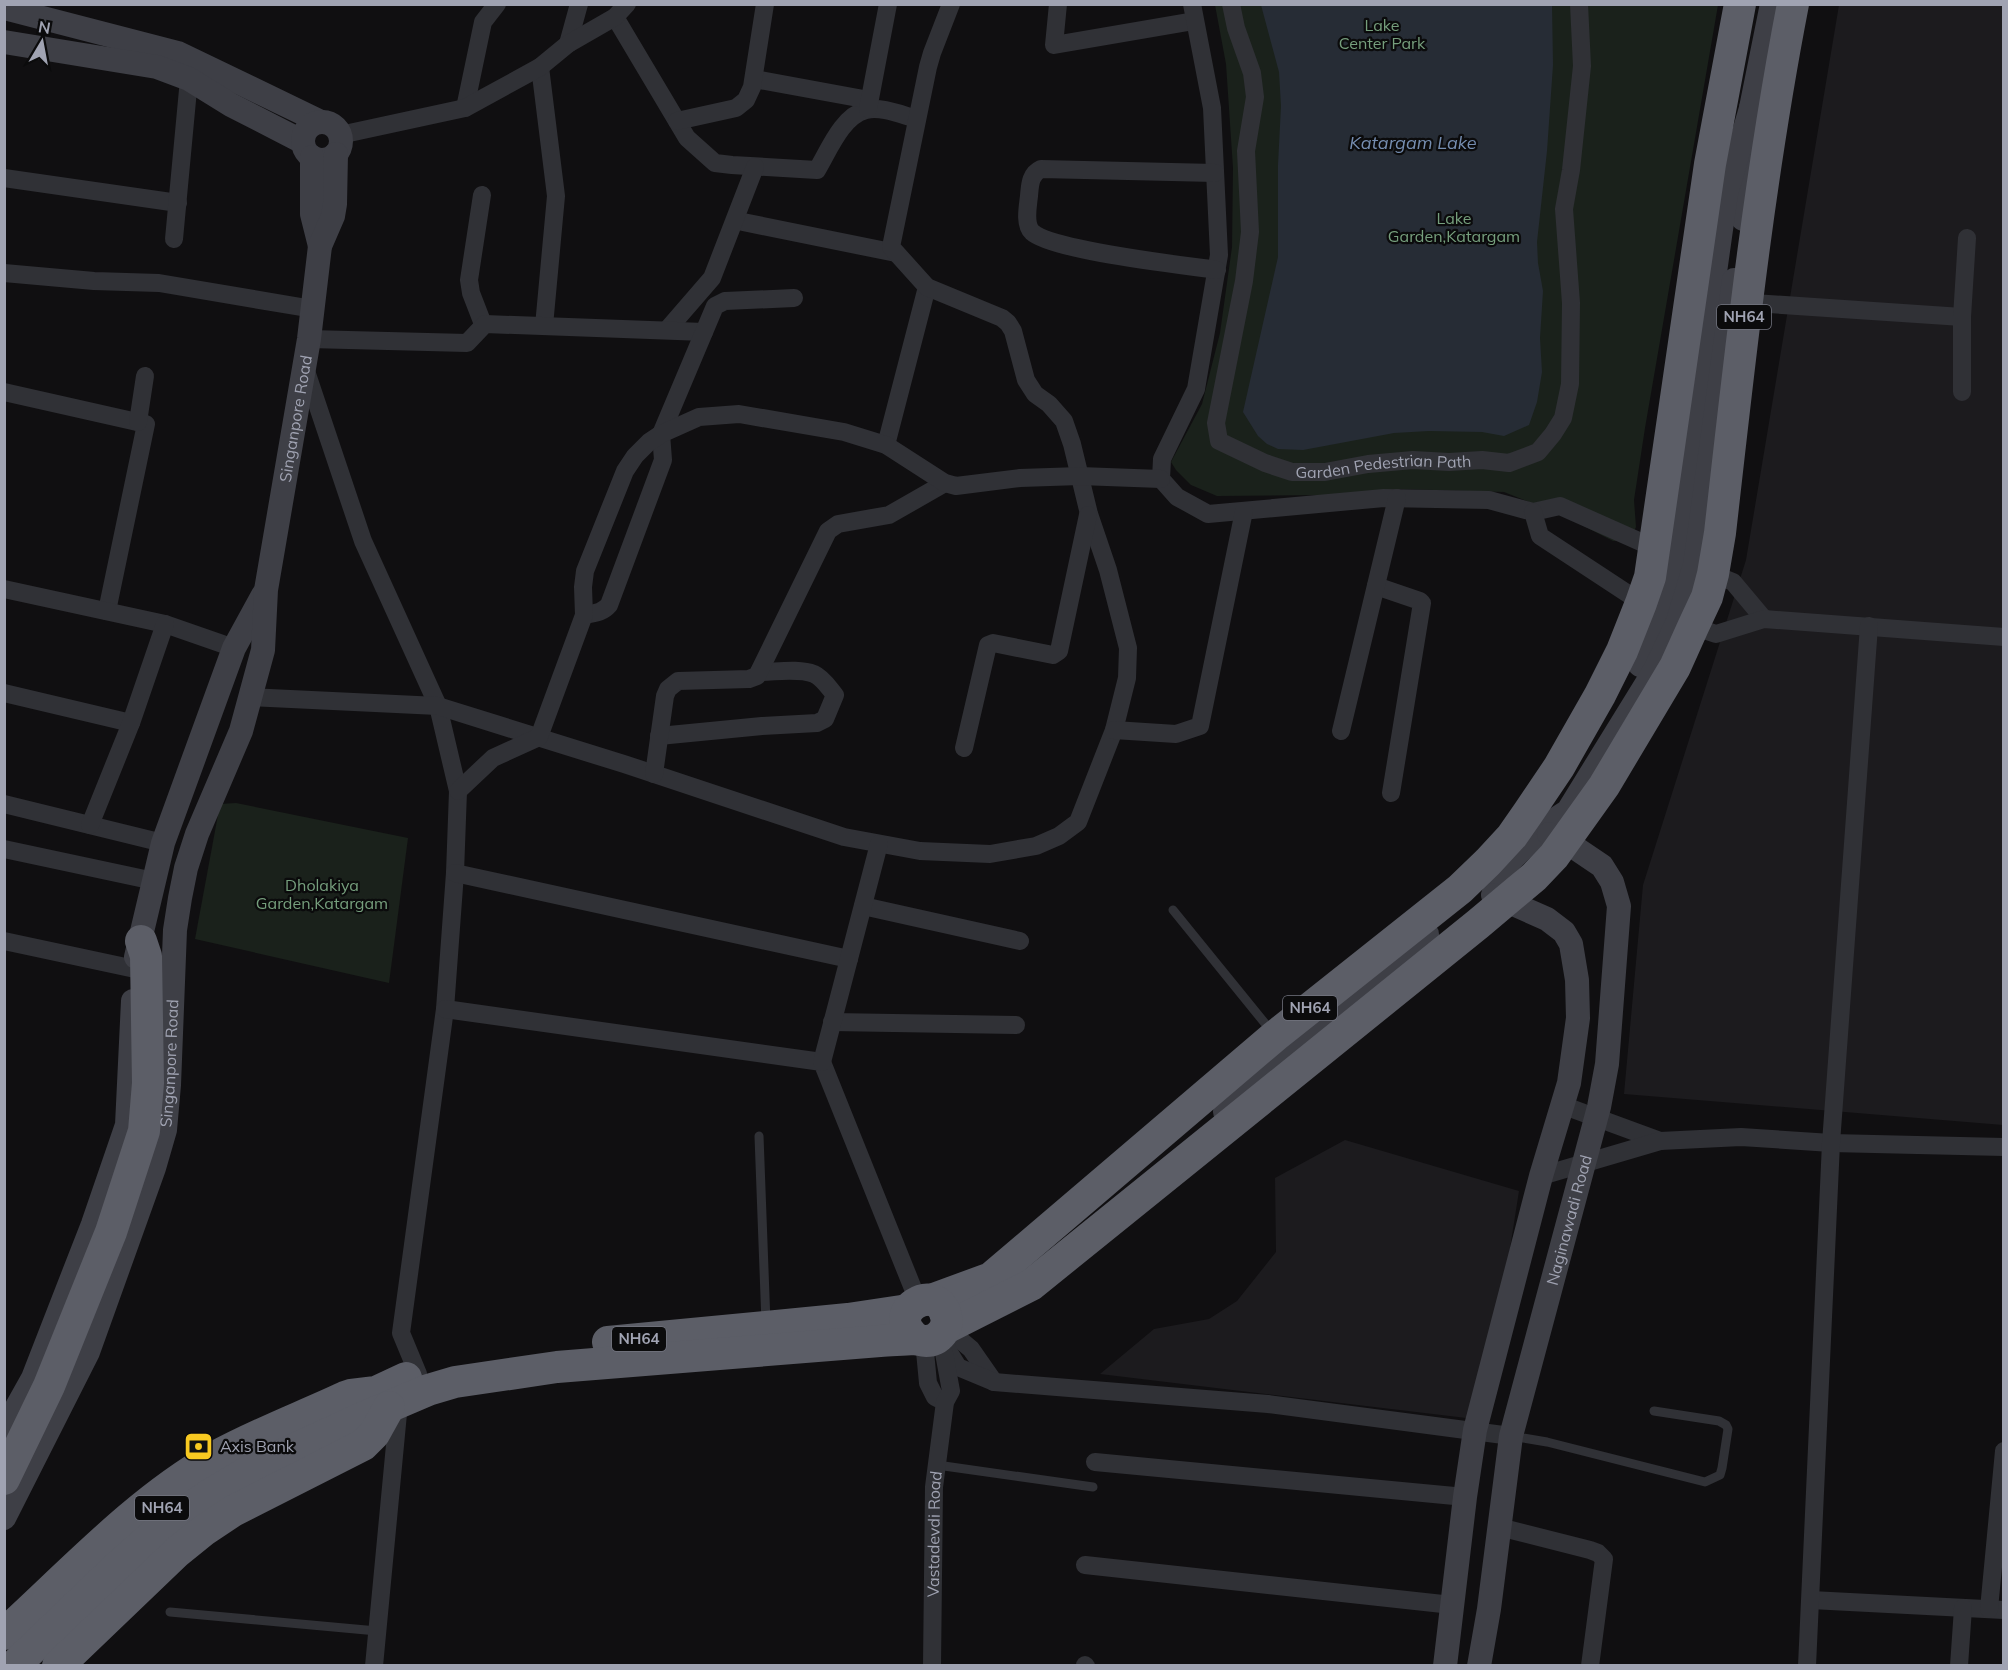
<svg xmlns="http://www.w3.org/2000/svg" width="2008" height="1670" font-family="Mulish,sans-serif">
<rect width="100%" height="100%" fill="#100f11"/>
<g fill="#1c1b1e">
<polygon points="1839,5 2003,5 2003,1125 1624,1094 1643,885 1746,560"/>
<polygon points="1345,1140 1519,1191 1483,1420 1100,1374 1154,1329 1209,1319 1237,1301 1276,1252 1275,1178"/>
</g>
<g fill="#1a211b">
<polygon points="1215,5 1718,5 1645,428 1634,500 1636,527 1629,541 1613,541 1566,517 1504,492 1399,489 1329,495 1217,496 1191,485 1176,470 1171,462 1202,404 1220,333 1232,247 1233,168 1226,64"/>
<polygon points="236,803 408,838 389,983 195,939 220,804"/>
</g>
<polygon fill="#262c35" points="1261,5 1552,5 1553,65 1547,151 1537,242 1538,263 1543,291 1540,338 1542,372 1537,402 1529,425 1504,436 1482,432 1429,431 1394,433 1303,450 1278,449 1267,444 1258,436 1243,412 1278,257 1278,165 1281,106 1279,72"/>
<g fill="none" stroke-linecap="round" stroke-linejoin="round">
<g stroke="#303136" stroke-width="9">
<polyline points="1173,910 1272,1032"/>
<polyline points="759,1136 766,1323"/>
<polyline points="1511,1436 1547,1442 1705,1482 1720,1475 1722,1468 1728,1429 1726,1425 1719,1421 1654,1411"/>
<polyline points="937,1465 1093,1487"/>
<polyline points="170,1612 377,1631"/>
</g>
<g stroke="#303136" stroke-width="18">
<polyline points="1058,4 1054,45 1194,21"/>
<polyline points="1192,4 1212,108 1219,255 1196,389 1162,459 1161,479 1177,497 1208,514 1384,498 1489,500 1533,512 1560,506 1661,551"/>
<path id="s1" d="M1231,4L1236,28L1252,73L1255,97L1246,151L1250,232L1244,281L1216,423L1219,441L1265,463L1292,472H1325L1368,464L1413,460L1449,462L1482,460L1509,463L1538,452L1553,434L1563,418L1570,384L1571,303L1564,209L1571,170L1582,66L1579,4"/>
<path d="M615,17L687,138L715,163L732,165L817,170C829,150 842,116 866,110C881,106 902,115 917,119"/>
<polyline points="568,44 579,4"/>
<polyline points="540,67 556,196 544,326"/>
<polyline points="754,79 869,100"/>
<polyline points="465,108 483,22 497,4"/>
<polyline points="868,109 888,4"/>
<polyline points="677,121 736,108 746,100 752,87 765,4"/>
<polyline points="340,135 465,108 540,67 568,44 615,17 627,4"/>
<path d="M1215,173L1041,169C1030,174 1030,185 1029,196C1028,206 1024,224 1032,232C1053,251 1183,265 1217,270"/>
<polyline points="4,178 178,203"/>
<polyline points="482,195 469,280 471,293 483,324"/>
<polyline points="743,222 896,253"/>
<polyline points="174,239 189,79"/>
<polyline points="4,273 94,281 159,283 313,309"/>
<polyline points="1739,302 1962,317"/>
<polyline points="667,330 712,278 755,167"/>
<polyline points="309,339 467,343 485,324 704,332"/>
<polyline points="305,368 363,541 438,706 458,791 455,873 445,1009 401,1333 418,1374"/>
<polyline points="4,392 146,424 107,611"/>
<polyline points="1962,392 1962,317 1967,238"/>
<polyline points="138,422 145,376"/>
<polyline points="886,445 927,287"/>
<polyline points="1533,512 1540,536 1648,607"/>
<polyline points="1706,571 1733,582 1764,619"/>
<polyline points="1376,586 1420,601 1422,603 1391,793"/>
<polyline points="4,589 165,624 234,648"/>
<path d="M584,615C594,613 602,613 609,605L663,460L661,434L715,306L725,301L794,298"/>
<polyline points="1686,624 1716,634 1764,619 2004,637"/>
<polyline points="4,693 131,723"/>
<polyline points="250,697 438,706 624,764 844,837 920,851 990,854 1036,846 1059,836 1078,822 1114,730 1127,678 1128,648 1108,570 1089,514 1072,444 1064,421 1049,404 1035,394 1026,380 1013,331 1008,323 1002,318 927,287 891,247 928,67 932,53 951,4"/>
<polyline points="1114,730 1176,734 1200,726 1244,511"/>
<polyline points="1341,731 1397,498"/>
<path d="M659,736L762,726L817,723L825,719L835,695C829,688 823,678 814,674C799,668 776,672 759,672"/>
<polyline points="964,748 988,645 993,643 1053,655 1059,651 1088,515"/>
<polyline points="654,774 665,696 668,689 678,681 749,679 757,676 828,531 838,524 889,515 945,483"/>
<polyline points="458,791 493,758 539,737 584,615 583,587 585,571 625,471 635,456 649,442 661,434 699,417 739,414 844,432 886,445 945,483 956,486 1020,478 1080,476 1161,479"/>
<polyline points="4,804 163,843"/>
<polyline points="90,825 131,723 165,624"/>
<polyline points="4,849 154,881"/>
<polyline points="455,873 849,959"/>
<polyline points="863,906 1020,941"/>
<polyline points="4,941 135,969"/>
<polyline points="445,1009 822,1062 918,1301"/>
<polyline points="832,1022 1016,1025"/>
<polyline points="822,1062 879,844"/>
<polyline points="1562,1105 1660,1141"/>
<polyline points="1541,1176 1660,1141 1741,1137 1831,1143 2004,1147"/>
<polyline points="946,1328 971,1349 994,1382"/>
<polyline points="939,1336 958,1367 994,1382 1268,1404 1511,1436"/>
<polyline points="924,1341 928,1383 935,1397 945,1402"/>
<polyline points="1095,1462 1465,1497"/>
<polyline points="1499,1527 1590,1550 1598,1553 1604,1559 1590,1666"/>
<polyline points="1085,1565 1452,1605"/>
<polyline points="1811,1600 2004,1610"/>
<polyline points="1989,1609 2004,1451"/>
<polyline points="1085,1665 1086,1666"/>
<polyline points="374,1666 399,1403"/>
<path id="s2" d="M932,1666L934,1487L945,1402L951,1391L944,1353"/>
<polyline points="1807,1666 1831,1143 1869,626"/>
<polyline points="1959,1666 1963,1608"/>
</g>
<g stroke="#3e3f46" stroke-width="24">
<polyline points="4,8 178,53 321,122"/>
<polyline points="4,42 157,67 189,79 231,105 303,142"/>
<circle cx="322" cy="141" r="19"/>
<polyline points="312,157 312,214 320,246"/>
<polyline points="1743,219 1746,195 1751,108"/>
<polyline points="1640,665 1645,656 1671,585 1726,194 1751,108 1772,4"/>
<polyline points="1492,878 1548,824 1568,811 1655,670 1678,621 1695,565 1734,280"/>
<polyline points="136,957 163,843 234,648 263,595"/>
<polyline points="1225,1112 1244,1096 1251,1081 1427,934"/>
<polyline points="4,1430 33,1378 93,1224 127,1125 133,1001"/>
<path id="s3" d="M4,1518L88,1352L154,1168L165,1130L169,1085L175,930L180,898L186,868L197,834L241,731L263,650L266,590L309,339L320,246L333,216L335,204L336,154"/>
<polyline points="1445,1666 1465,1497 1475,1430 1541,1176 1569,1083 1578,1018 1577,980 1571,944 1564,932 1547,919 1493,895"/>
<path id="s4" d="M1479,1666L1489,1609L1511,1436L1599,1107L1607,1064L1619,906L1612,882L1602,866L1565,841L1549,834"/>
</g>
<g stroke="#5c5e67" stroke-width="32">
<polyline points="931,1300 991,1278 1275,1036 1460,889 1488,862 1512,836 1528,813 1559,767 1600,695 1622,651 1641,603 1650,577 1710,164 1740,4"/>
<path d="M946,1328L1031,1285L1478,924L1534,877L1554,856L1604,786L1675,667L1693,627L1707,597L1713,574L1720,533C1740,356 1759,179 1793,4"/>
<polyline points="608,1342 848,1319 908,1310"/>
<polyline points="4,1479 49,1386 111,1232 144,1131 148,1083 146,956 141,941"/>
<path d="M4,1634C71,1573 136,1502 215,1457C257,1434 302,1417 345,1397L351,1395L376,1392L406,1378"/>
<path d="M14,1666L114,1570L160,1529L208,1496L258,1466L360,1419L428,1390L455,1382L557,1367L880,1341C891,1340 902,1340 913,1339C918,1339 921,1341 926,1341C939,1341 949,1328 946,1316C937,1279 881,1313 917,1339"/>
<polyline points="58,1666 177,1552 203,1531 233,1511 363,1445 374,1434 389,1407"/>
</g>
</g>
<defs>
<symbol id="bank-square" viewBox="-11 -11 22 22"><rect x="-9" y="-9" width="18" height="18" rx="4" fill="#f8c921" stroke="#0b0b0c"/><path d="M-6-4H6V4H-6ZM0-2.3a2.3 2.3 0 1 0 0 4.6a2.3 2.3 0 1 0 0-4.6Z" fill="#111"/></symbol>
</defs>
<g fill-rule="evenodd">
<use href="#bank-square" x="182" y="1430" width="33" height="33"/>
</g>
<g text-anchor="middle" stroke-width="4.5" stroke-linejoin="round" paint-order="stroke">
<g fill="#0b0b0c" stroke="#737580" stroke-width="1.5">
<rect x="1717" y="305" width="54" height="24" rx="4.5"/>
<rect x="1283" y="996" width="54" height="24" rx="4.5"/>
<rect x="612" y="1327" width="54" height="24" rx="4.5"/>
<rect x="135" y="1496" width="54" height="24" rx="4.5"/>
</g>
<g font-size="15" font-weight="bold" fill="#a0a3b2">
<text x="1744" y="322">NH64</text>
<text x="1310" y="1013">NH64</text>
<text x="639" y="1344">NH64</text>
<text x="162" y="1513">NH64</text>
</g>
<g font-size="16" fill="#769f7d" stroke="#0b0b0c">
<text x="1382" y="31">Lake<tspan x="1382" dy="18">Center Park</tspan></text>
<text x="1454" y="224">Lake<tspan x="1454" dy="18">Garden,Katargam</tspan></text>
<text x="322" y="891">Dholakiya<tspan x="322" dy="18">Garden,Katargam</tspan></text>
</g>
<g font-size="16" fill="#a0a3b2" stroke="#0b0b0c">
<text dy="6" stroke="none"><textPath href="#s3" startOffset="1150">Singanpore Road</textPath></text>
<text dy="6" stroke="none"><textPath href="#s1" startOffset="616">Garden Pedestrian Path</textPath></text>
<text dy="6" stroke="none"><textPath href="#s3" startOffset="488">Singanpore Road</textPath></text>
<text dy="6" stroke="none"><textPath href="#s4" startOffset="456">Naginawadi Road</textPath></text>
<text dy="6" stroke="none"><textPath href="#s2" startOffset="132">Vastadevdi Road</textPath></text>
</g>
<g font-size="16" fill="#a0a3b2" stroke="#0b0b0c" text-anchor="start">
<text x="220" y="1452">Axis Bank</text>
</g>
<g font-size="18" font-style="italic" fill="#758db0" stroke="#0b0b0c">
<text x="1413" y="149">Katargam Lake</text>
</g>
</g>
<rect width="2008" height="1670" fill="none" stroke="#a0a3b2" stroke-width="12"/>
<g transform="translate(42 42) rotate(10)" stroke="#0b0b0c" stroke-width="4.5" paint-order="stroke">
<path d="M0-4.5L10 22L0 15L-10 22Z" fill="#a0a3b2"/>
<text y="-9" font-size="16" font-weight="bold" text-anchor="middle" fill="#a0a3b2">N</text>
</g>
</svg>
